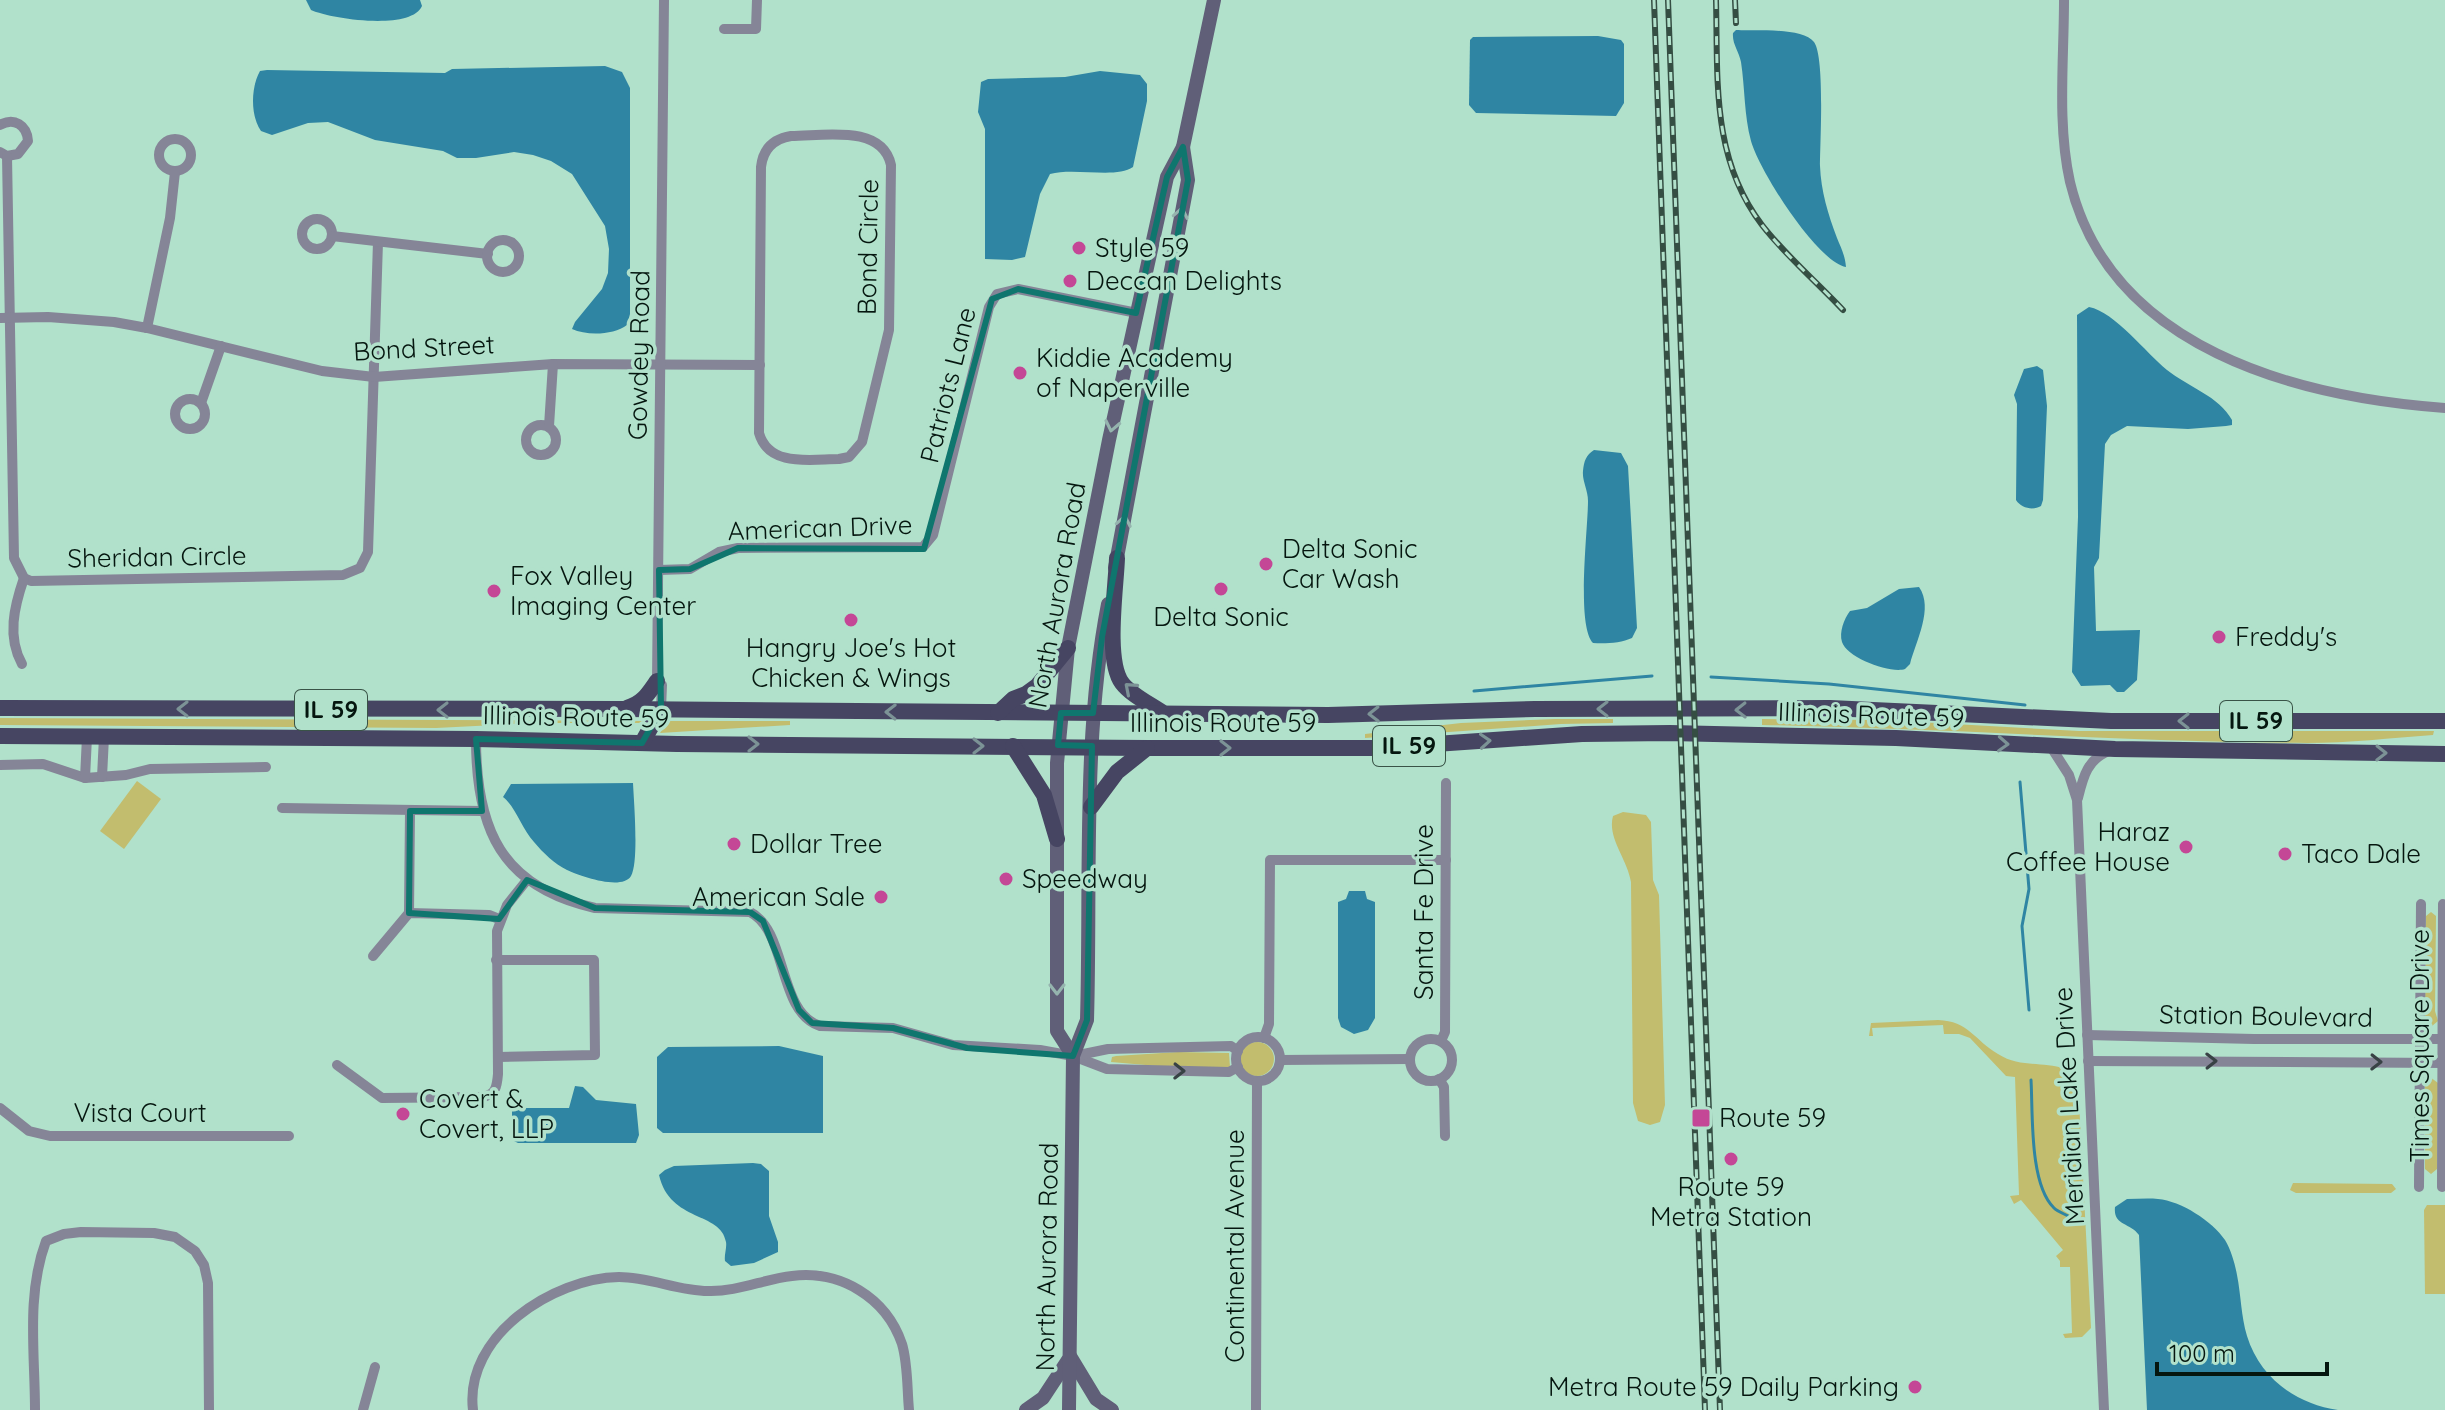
<svg xmlns="http://www.w3.org/2000/svg" width="2445" height="1410" font-family="Quicksand,sans-serif">
<rect width="100%" height="100%" fill="#b1e1cb"/>
<g fill="#c2bd6e">
<polygon points="0,718 646,721 639,723 534,723 436,728 0,725"/>
<polygon points="1555,719 1613,719 1613,723 1561,724 1365,738 1365,734 1461,723"/>
<path d="M1762,719L1882,720L2079,731H2434L2433,735C2391,738 2349,743 2307,743C2125,742 1944,728 1762,725Z"/>
<polygon points="668,721 790,721 790,725 660,733"/>
<polygon points="137,781 161,799 124,849 100,831"/>
<path d="M1623,812L1646,815L1651,822L1653,880L1659,895L1665,1105L1660,1122L1650,1125L1638,1121L1633,1103L1631,882C1627,858 1607,838 1613,816Z"/>
<polygon points="2431,912 2436,916 2435,1011 2438,1021 2432,1026 2425,1018 2426,916"/>
<path d="M1938,1020C1969,1021 1974,1040 1998,1054C2020,1068 2042,1061 2065,1069L2063,1074L2072,1084L2078,1083L2091,1328L2082,1337L2065,1338L2063,1334L2072,1333L2070,1267H2060V1261L2056,1256L2063,1250L2021,1200L2014,1204L2010,1196L2019,1195L2015,1077L2006,1076L1970,1038L1959,1034H1944L1943,1025L1872,1028L1873,1036H1869L1871,1023Z"/>
<circle cx="1257" cy="1059" r="17"/>
<polygon points="1178,1052 1229,1053 1230,1067 1169,1067 1111,1062 1112,1057 1116,1056"/>
<polygon points="2430,1077 2438,1083 2437,1169 2431,1174 2425,1169 2425,1083"/>
<polygon points="2293,1183 2392,1184 2396,1189 2391,1193 2296,1193 2290,1190"/>
<polygon points="2427,1205 2445,1205 2445,1294 2425,1294 2424,1210"/>
</g>
<g fill="#2f85a3">
<path d="M306,0H420L422,6C411,31 331,19 311,10Z"/>
<path d="M1736,30C1754,31 1803,27 1814,42C1825,57 1820,143 1820,166C1821,191 1828,214 1837,238C1841,248 1845,255 1846,267C1817,262 1759,170 1751,141C1744,115 1745,88 1741,62C1739,51 1732,44 1733,33Z"/>
<polygon points="1598,36 1621,40 1624,44 1624,103 1616,116 1476,113 1469,105 1470,40 1473,37"/>
<path d="M605,66L622,72L630,88V314L627,325C614,335 587,336 572,329L575,322L602,289L608,273L609,249L605,226L572,174L551,161L533,155L514,152L476,158H457L443,151L375,140L328,122L308,123L272,135L261,131C250,115 251,87 260,71L267,70L445,73L452,69Z"/>
<path d="M1100,71L1140,75L1147,84V101L1133,167C1116,179 1074,167 1050,174L1040,194L1025,257L1012,260L985,259V129L978,112L981,82L988,79L1065,77Z"/>
<path d="M2089,307C2115,312 2146,353 2167,370C2188,387 2219,396 2232,420V425L2226,426L2188,429L2127,426L2111,435L2105,444L2099,558L2094,567L2096,631L2140,630L2137,680L2124,692H2117L2110,685L2081,686L2072,672L2078,517L2077,315Z"/>
<path d="M2037,366L2043,370L2047,406L2043,500L2041,506C2033,511 2021,508 2016,500L2017,404L2014,395L2024,369Z"/>
<path d="M1594,450L1621,453L1628,466L1637,628L1632,638C1621,643 1605,644 1593,643C1576,625 1588,529 1588,501C1588,490 1582,481 1583,471C1584,461 1586,455 1594,450Z"/>
<path d="M1919,587C1934,608 1916,641 1910,664L1905,669C1891,674 1847,658 1842,642C1839,632 1844,619 1850,611L1867,608L1899,589Z"/>
<path d="M633,783C634,802 639,862 631,876C622,891 580,876 567,870C555,864 543,853 534,842C522,829 515,806 503,797L511,784Z"/>
<polygon points="1349,891 1365,891 1367,899 1375,902 1375,1018 1368,1030 1354,1034 1341,1027 1338,1018 1338,902 1346,899"/>
<polygon points="779,1046 823,1056 823,1133 663,1133 657,1128 657,1057 668,1047"/>
<polygon points="575,1086 583,1087 596,1100 636,1104 639,1135 636,1143 518,1143 512,1140 512,1111 524,1108 569,1108"/>
<path d="M753,1163L761,1164L769,1171V1216L778,1242V1252L754,1263L731,1266L725,1261C724,1255 727,1248 726,1242C721,1211 670,1223 659,1175L665,1170L674,1166Z"/>
<path d="M2127,1199C2137,1199 2148,1198 2158,1199C2181,1201 2212,1221 2225,1240C2231,1250 2235,1264 2237,1275C2241,1295 2241,1316 2247,1336C2260,1378 2296,1404 2338,1410H2147L2139,1235C2130,1222 2113,1226 2115,1207Z"/>
</g>
<g fill="none" stroke-linecap="round" stroke-linejoin="round">
<g stroke="#2f85a3" stroke-width="3">
<polyline points="1711,677 1829,684 2025,705"/>
<polyline points="1474,691 1652,676"/>
<polyline points="2020,782 2029,889 2022,926 2029,1010"/>
<path d="M2031,1080C2033,1112 2029,1184 2054,1208C2058,1212 2065,1214 2070,1217"/>
</g>
<g stroke="#858597" stroke-width="10">
<path d="M2064,0C2064,60 2057,124 2070,182C2110,349 2297,397 2445,408"/>
<polyline points="724,29 756,29 757,0"/>
<path d="M0,125C14,117 27,125 28,141L18,154L7,156L0,152"/>
<path d="M791,136C824,136 882,124 891,165L889,330L862,442L849,457L839,459C812,459 769,468 759,433L761,167C763,149 773,139 791,136Z"/>
<circle cx="175" cy="155" r="16"/>
<polyline points="7,156 14,558 24,578 31,581 343,575 360,568 368,552 378,242"/>
<circle cx="317" cy="234" r="15"/>
<polyline points="332,236 488,254"/>
<circle cx="503" cy="256" r="16"/>
<polyline points="0,318 48,317 114,322 147,328 322,371 374,377 553,364 760,365"/>
<polyline points="147,328 170,218 175,172"/>
<circle cx="190" cy="414" r="15"/>
<polyline points="201,403 221,346"/>
<circle cx="541" cy="440" r="15"/>
<polyline points="549,426 553,364"/>
<polyline points="659,570 690,569 719,552 738,548 923,547 933,535 989,307 997,294 1018,289 1137,313"/>
<path d="M22,664C7,637 14,607 24,578"/>
<polyline points="661,709 662,685 657,681 664,0"/>
<path d="M476,739C476,829 501,887 595,908L750,912C788,931 777,1012 820,1026L893,1028L953,1045L1040,1050L1073,1056L1107,1069L1229,1072L1238,1067"/>
<polyline points="2051,747 2069,775 2077,800 2104,1410"/>
<polyline points="0,765 43,764 85,778 126,775 150,769 266,767"/>
<polyline points="102,777 104,737"/>
<polyline points="85,778 87,737"/>
<path d="M2078,798C2083,778 2087,759 2109,751"/>
<polyline points="282,808 482,811"/>
<polyline points="409,913 410,811"/>
<polyline points="373,956 409,913 489,915 499,919"/>
<polyline points="496,960 594,960 595,1055 498,1057"/>
<polyline points="2087,1035 2254,1039 2445,1039"/>
<circle cx="1258" cy="1059" r="22"/>
<polyline points="1264,1038 1269,1024 1270,860 1446,860"/>
<circle cx="1431" cy="1060" r="21"/>
<polyline points="1441,1041 1445,1032 1446,783"/>
<polyline points="1074,1056 1108,1049 1231,1046 1238,1051"/>
<polyline points="1280,1060 1410,1059"/>
<polyline points="2088,1061 2445,1063"/>
<path d="M337,1065L382,1098L482,1097C496,1095 497,1086 498,1074L497,931L507,905L527,880"/>
<polyline points="1439,1079 1444,1087 1445,1136"/>
<polyline points="0,1108 29,1131 50,1136 289,1136"/>
<polyline points="2419,1187 2421,904"/>
<polyline points="2442,1187 2443,904"/>
<path d="M35,1410C35,1354 26,1295 46,1241L64,1234L81,1232L154,1233L175,1237L195,1251L204,1265L208,1283L209,1410"/>
<polyline points="363,1410 375,1367"/>
<path d="M473,1410C464,1336 553,1278 619,1277C650,1277 678,1291 708,1291C737,1292 764,1279 792,1276C840,1270 886,1297 902,1344C908,1364 907,1389 909,1410"/>
<polyline points="1256,1410 1257,1082"/>
</g>
<g stroke="#605f78" stroke-width="14">
<polyline points="1115,568 1188,180 1183,147"/>
<polyline points="1073,1056 1057,1031 1057,763 1068,648 1109,440 1167,177 1183,147 1214,0"/>
<polyline points="1070,1356 1096,1399 1112,1410"/>
<polyline points="1026,1410 1043,1398 1068,1360"/>
<path d="M1069,1410L1073,1056L1087,1020C1091,884 1082,737 1108,604"/>
</g>
<g stroke="#464562" stroke-width="16">
<path d="M1117,558C1116,588 1105,660 1122,683C1131,695 1150,704 1163,713"/>
<polyline points="0,708 622,709 1328,715 1535,709 1830,708 2111,721 2445,721"/>
<path d="M627,708C643,703 648,694 657,681"/>
<polyline points="998,713 1013,699 1026,694 1037,686 1068,648"/>
<polyline points="0,736 476,739 677,744 1147,748 1377,748 1582,734 1670,733 1896,738 2115,749 2445,754"/>
<polyline points="642,743 661,709"/>
<polyline points="1013,746 1044,795 1057,839"/>
<polyline points="1091,807 1117,772 1147,748"/>
</g>
<defs>
<g id="rail">
<polyline points="1654,0 1705,1410"/>
<polyline points="1668,0 1720,1410"/>
<path d="M1716,0C1718,80 1711,158 1762,225C1786,256 1817,282 1843,310"/>
<polyline points="1735,0 1736,23"/>
</g>
</defs>
<use href="#rail" stroke="#354e43" stroke-width="6"/>
<use href="#rail" stroke="#b1e1cb" stroke-width="3" stroke-dasharray="9" stroke-linecap="butt"/>
</g>
<defs><path id="oneway-chevron" d="M-2-3.5L2.5 0L-2 3.5" fill="none" stroke-width="1.6" stroke-linecap="round" stroke-linejoin="round" transform="scale(2)"/></defs>
<g stroke="#95b4ae">
<use href="#oneway-chevron" transform="translate(1181 213) rotate(-79)"/>
<use href="#oneway-chevron" transform="translate(1112 426) rotate(102)"/>
<use href="#oneway-chevron" transform="translate(1124 521) rotate(-79)"/>
<use href="#oneway-chevron" transform="translate(1057 989) rotate(90)"/>
</g>
<g stroke="#7c9396">
<use href="#oneway-chevron" transform="translate(1130 688) rotate(-139)"/>
<use href="#oneway-chevron" transform="translate(183 709) rotate(-180)"/>
<use href="#oneway-chevron" transform="translate(1603 709) rotate(-180)"/>
<use href="#oneway-chevron" transform="translate(443 710) rotate(180)"/>
<use href="#oneway-chevron" transform="translate(1741 710) rotate(179)"/>
<use href="#oneway-chevron" transform="translate(891 712) rotate(-179)"/>
<use href="#oneway-chevron" transform="translate(1374 714) rotate(179)"/>
<use href="#oneway-chevron" transform="translate(2184 721) rotate(180)"/>
<use href="#oneway-chevron" transform="translate(1485 741) rotate(-4)"/>
<use href="#oneway-chevron" transform="translate(753 744)"/>
<use href="#oneway-chevron" transform="translate(2003 744) rotate(3)"/>
<use href="#oneway-chevron" transform="translate(978 746)"/>
<use href="#oneway-chevron" transform="translate(1225 748)"/>
<use href="#oneway-chevron" transform="translate(2381 753) rotate(1)"/>
</g>
<g stroke="#384245">
<use href="#oneway-chevron" transform="translate(2211 1061) rotate(-1)"/>
<use href="#oneway-chevron" transform="translate(2376 1062) rotate(1)"/>
<use href="#oneway-chevron" transform="translate(1179 1071) rotate(1)"/>
</g>
<path fill="none" stroke="#0f766e" stroke-width="6" stroke-linejoin="round" d="M1183,147L1188,180L1102,637L1093,713H1061L1058,745L1092,746L1087,1020L1073,1056L967,1048L893,1028L812,1023L799,1010L763,921L750,912L595,908L527,880L499,919L409,913L410,811H482L476,739L642,743L661,709L659,570L690,569L738,548L924,549L992,299L1018,289L1136,313L1167,177Z"/>
<g fill="#c44796" stroke="#b1e1cb" stroke-width="3">
<circle cx="1079" cy="248" r="8"/>
<circle cx="1070" cy="281" r="8"/>
<circle cx="1020" cy="373" r="8"/>
<circle cx="1266" cy="564" r="8"/>
<circle cx="1221" cy="589" r="8"/>
<circle cx="494" cy="591" r="8"/>
<circle cx="851" cy="620" r="8"/>
<circle cx="2219" cy="637" r="8"/>
<circle cx="734" cy="844" r="8"/>
<circle cx="2186" cy="847" r="8"/>
<circle cx="2285" cy="854" r="8"/>
<circle cx="1006" cy="879" r="8"/>
<circle cx="881" cy="897" r="8"/>
<circle cx="403" cy="1114" r="8"/>
<rect x="1691" y="1108" width="20" height="20" rx="4"/>
<circle cx="1731" cy="1159" r="8"/>
<circle cx="1915" cy="1387" r="8"/>
</g>
<g text-anchor="middle" stroke-width="7" stroke-linejoin="round" paint-order="stroke">
<g fill="#b1e1cb" stroke="#395347" stroke-width="2">
<rect x="295" y="690" width="72" height="40" rx="6"/>
<rect x="2220" y="701" width="72" height="40" rx="6"/>
<rect x="1373" y="726" width="72" height="40" rx="6"/>
</g>
<g font-size="24" font-weight="bold" fill="#05160f">
<text x="331" y="718">IL 59</text>
<text x="2256" y="729">IL 59</text>
<text x="1409" y="754">IL 59</text>
</g>
<g font-size="26" fill="#05160f" stroke="#b1e1cb">
<text transform="translate(868 247) rotate(-89)" y="9">Bond Circle</text>
<text transform="translate(424 348) rotate(-3)" y="9">Bond Street</text>
<text transform="translate(639 355) rotate(-89)" y="9">Gowdey Road</text>
<text transform="translate(948 385) rotate(-76)" y="9">Patriots Lane</text>
<text transform="translate(820 528) rotate(-2)" y="9">American Drive</text>
<text transform="translate(157 557) rotate(-1)" y="9">Sheridan Circle</text>
<text transform="translate(1057 595) rotate(-80)" y="9">North Aurora Road</text>
<text transform="translate(1871 715) rotate(2)" y="9">Illinois Route 59</text>
<text transform="translate(576 717) rotate(1)" y="9">Illinois Route 59</text>
<text x="1223" y="732">Illinois Route 59</text>
<text transform="translate(1424 912) rotate(-90)" y="9">Santa Fe Drive</text>
<text transform="translate(2266 1016) rotate(1)" y="9">Station Boulevard</text>
<text transform="translate(2420 1046) rotate(-90)" y="9">Times Square Drive</text>
<text transform="translate(2069 1106) rotate(-93)" y="9">Meridian Lake Drive</text>
<text x="140" y="1122">Vista Court</text>
<text transform="translate(1235 1246) rotate(-90)" y="9">Continental Avenue</text>
<text transform="translate(1047 1257) rotate(-89)" y="9">North Aurora Road</text>
</g>
<g font-size="26" fill="#05160f" stroke="#b1e1cb" text-anchor="start">
<text x="1095" y="257">Style 59</text>
<text x="1086" y="290">Deccan Delights</text>
<text x="1036" y="367">Kiddie Academy<tspan x="1036" dy="30">of Naperville</tspan></text>
<text x="1282" y="558">Delta Sonic<tspan x="1282" dy="30">Car Wash</tspan></text>
<text x="510" y="585">Fox Valley<tspan x="510" dy="30">Imaging Center</tspan></text>
<text x="1221" y="626" text-anchor="middle">Delta Sonic</text>
<text x="2235" y="646">Freddy's</text>
<text x="851" y="657" text-anchor="middle">Hangry Joe's Hot<tspan x="851" dy="30">Chicken &amp; Wings</tspan></text>
<text x="2170" y="841" text-anchor="end">Haraz<tspan x="2170" dy="30">Coffee House</tspan></text>
<text x="750" y="853">Dollar Tree</text>
<text x="2301" y="863">Taco Dale</text>
<text x="1022" y="888">Speedway</text>
<text x="865" y="906" text-anchor="end">American Sale</text>
<text x="419" y="1108">Covert &amp;<tspan x="419" dy="30">Covert, LLP</tspan></text>
<text x="1719" y="1127">Route 59</text>
<text x="1731" y="1196" text-anchor="middle">Route 59<tspan x="1731" dy="30">Metra Station</tspan></text>
<text x="1899" y="1396" text-anchor="end">Metra Route 59 Daily Parking</text>
</g>
</g>
<path d="M2157 1362v12h170v-12" fill="none" stroke="#05160f" stroke-width="4"/>
<text x="2169" y="1362" font-size="24" fill="#05160f" stroke="#b1e1cb" stroke-width="6" paint-order="stroke">100 m</text>
</svg>
